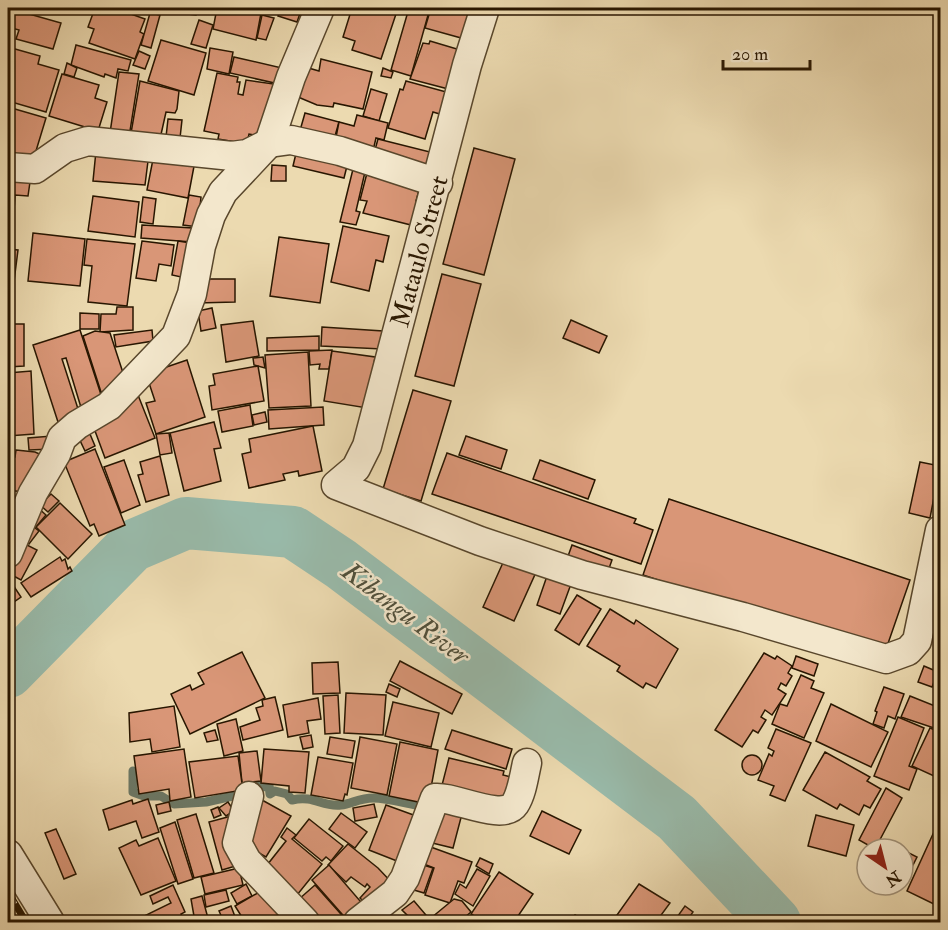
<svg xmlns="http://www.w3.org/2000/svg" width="948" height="930" font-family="'IM FELL Double Pica',serif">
<rect width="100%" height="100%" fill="#ecdab0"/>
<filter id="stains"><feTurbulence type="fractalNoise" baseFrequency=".00333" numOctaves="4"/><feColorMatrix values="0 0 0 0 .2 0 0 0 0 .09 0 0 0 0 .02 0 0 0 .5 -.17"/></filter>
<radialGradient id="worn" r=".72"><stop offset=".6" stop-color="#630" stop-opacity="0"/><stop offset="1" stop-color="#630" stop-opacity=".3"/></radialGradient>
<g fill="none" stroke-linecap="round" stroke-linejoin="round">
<path stroke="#6c7967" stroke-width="9" d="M133,771V792L144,796H161L174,804L206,802L246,793L251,784L263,787L269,785L270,794L275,791L287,794L292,800C315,795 321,807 341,805C351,804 360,798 373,798C391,798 409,805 428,807"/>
<polyline stroke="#99bbab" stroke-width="52" points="8,672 132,546 186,523 293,532 341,564 677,818 775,922"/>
</g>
<g fill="#d99677" stroke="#281600" stroke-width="1.5">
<polygon points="8,8 61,23 53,49 16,39 19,30 8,27"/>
<polygon points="95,8 114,8 145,19 140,32 144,34 135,59 89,43 94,29 88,27"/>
<polygon points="159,8 197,8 196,15 159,11"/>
<polygon points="217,8 262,8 256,40 213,29"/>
<polygon points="281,8 302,8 297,22 278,16"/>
<polygon points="352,8 398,8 381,59 352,50 355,41 343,37"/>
<polygon points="409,8 430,8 411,76 391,70"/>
<polygon points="431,8 482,8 472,41 425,28"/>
<polygon points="150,13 160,15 151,48 141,45"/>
<polygon points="262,15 274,18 266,40 257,38"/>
<polygon points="199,20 213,25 206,48 191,44"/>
<polygon points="161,40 206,53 194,95 148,81"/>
<polygon points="430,41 467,52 456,91 410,79 423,43 429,44"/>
<polygon points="76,45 131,60 128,71 118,69 116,78 105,74 104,77 71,65"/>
<polygon points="8,47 40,56 38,64 59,70 46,112 8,101"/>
<polygon points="210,48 233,52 229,74 207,69"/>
<polygon points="139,51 150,56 145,69 133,65"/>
<polygon points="234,57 282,68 279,84 230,73"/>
<polygon points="321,59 372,72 363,109 334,103 333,107 317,105 298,97 305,67 319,71"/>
<polygon points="67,63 77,68 74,77 64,74"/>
<polygon points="383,68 393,72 391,78 381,76"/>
<polygon points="119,72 139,74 129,137 110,133"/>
<polygon points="217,73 238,77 237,82 240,82 238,94 243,95 246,80 281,85 260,136 249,134 247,144 218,139 219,134 204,131"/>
<polygon points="62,74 99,85 95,98 107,102 98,131 49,116"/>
<polygon points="140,81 179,91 177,109 175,113 166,112 160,139 131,133"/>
<polygon points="406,81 450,93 443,115 433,112 425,139 388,128 400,89 403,90"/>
<polygon points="371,89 387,94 379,121 363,116"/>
<polygon points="8,107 46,118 32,164 8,157"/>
<polygon points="305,113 339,122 333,143 299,134"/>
<polygon points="357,115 388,123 384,140 376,138 372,155 334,147 339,122 354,126"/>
<polygon points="168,119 182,120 180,138 166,137"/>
<polygon points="378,139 434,153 430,170 373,157"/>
<polygon points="298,145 349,158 344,178 293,166"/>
<polygon points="474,148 515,159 484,275 443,264"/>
<polygon points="96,151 149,153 145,185 93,181"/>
<polygon points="154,154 195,161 188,198 147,190"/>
<polygon points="272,165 286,166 286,181 271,181"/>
<polygon points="354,165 365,172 356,211 360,212 356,225 340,222"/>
<polygon points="8,172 31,175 28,196 15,195 14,210 9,209 8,223"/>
<polygon points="367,173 420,187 416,201 422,202 415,226 363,213 367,201 360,200"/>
<polygon points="189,195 201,197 198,227 183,225"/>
<polygon points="93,196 139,202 135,237 88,231"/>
<polygon points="143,197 156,199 153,224 140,222"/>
<polygon points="142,225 193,228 192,242 141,238"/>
<polygon points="343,226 389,236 383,262 376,260 369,291 331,282"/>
<polygon points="33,233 85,239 80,286 28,281"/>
<polygon points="279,237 329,244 320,303 270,296"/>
<polygon points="87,239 135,244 127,306 88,302 92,266 84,265"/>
<polygon points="142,241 174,245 171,266 159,264 156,281 136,278"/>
<polygon points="178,241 197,244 181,277 172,275"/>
<polygon points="8,249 18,250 11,305 8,305"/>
<polygon points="442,274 481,284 454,386 415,376"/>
<polygon points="196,279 235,279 235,302 197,303"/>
<polygon points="117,307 133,307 133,330 100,332 101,314 116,314"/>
<polygon points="212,308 216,328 201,331 198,311"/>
<polygon points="80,313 99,314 99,329 80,329"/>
<polygon points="571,320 607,336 599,353 563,338"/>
<polygon points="253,321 259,356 226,362 221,325"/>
<polygon points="8,324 24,324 24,366 8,367"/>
<polygon points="322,327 383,331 382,349 321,346"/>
<polygon points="80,330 105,407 83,414 66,358 62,359 80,415 58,422 33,345"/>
<polygon points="152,330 153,341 116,347 114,335"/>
<polygon points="95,331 110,333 127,385 101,392 83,336"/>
<polygon points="319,336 319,350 267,351 267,338"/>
<polygon points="332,350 329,369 319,369 320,364 310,365 309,351"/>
<polygon points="332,351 375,357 367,408 324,401"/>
<polygon points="308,352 311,406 269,408 265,355"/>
<polygon points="263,357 265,368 254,365 253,358"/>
<polygon points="187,360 205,417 156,434 146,403 155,401 146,374"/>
<polygon points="258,366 264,401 212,410 209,386 215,385 213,374"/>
<polygon points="31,371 34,434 8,436 8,373"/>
<polygon points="413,390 451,401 421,501 383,489"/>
<polygon points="138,395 155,438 105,458 91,420"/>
<polygon points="250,405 253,426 222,432 218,411"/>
<polygon points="323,407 324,425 269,429 268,410"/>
<polygon points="265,412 267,422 254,425 252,415"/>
<polygon points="214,422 221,448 214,449 221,481 184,491 170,433"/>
<polygon points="313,426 322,471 299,476 298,471 283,474 285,480 249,488 242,454 251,452 249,439"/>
<polygon points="87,427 95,446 85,451 76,432"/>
<polygon points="169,433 172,453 160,455 156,434"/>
<polygon points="52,436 52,449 29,450 28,438"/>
<polygon points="466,436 507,450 501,469 459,455"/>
<polygon points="95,449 125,525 99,536 94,524 90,526 64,462"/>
<polygon points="16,450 35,452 46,457 31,493 8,490 8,457 15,457"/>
<polygon points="447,453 636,519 634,523 653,530 641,564 432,494"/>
<polygon points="160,456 169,495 146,502 138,475 143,474 140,462"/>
<polygon points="124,460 140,505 121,513 104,467"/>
<polygon points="540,460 595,480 588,499 533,479"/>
<polygon points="920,462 940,466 930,518 909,513"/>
<polygon points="51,494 59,501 48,512 40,505"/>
<polygon points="8,497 27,503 21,520 8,516"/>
<polygon points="669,499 910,580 884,655 643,575"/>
<polygon points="60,503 92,534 68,559 36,527"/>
<polygon points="37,507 46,515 35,528 26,519"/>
<polygon points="27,522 39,531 29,544 17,536"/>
<polygon points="19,541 37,550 21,580 8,573 8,562"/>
<polygon points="572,545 612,560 607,574 567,559"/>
<polygon points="506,556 537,570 514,621 483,607"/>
<polygon points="60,557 62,561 65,559 68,569 70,567 72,571 31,597 21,583"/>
<polygon points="547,576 571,584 560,614 537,605"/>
<polygon points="11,582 21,597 8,606 8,584"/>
<polygon points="577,595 601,609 579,645 555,630"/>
<polygon points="610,609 634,624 636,620 678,649 656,688 646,683 643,688 617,671 620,666 587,646"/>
<polygon points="242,652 265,698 190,734 171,694 190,685 192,690 204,684 198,673"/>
<polygon points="764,653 775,659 777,656 792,666 788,673 792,676 786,686 781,683 778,689 786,694 772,715 765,710 761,717 766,720 758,733 753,730 742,747 715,730"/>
<polygon points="796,656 818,664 814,676 792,668"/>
<polygon points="400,661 462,694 452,714 390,681"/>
<polygon points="338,662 340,693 313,694 312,663"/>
<polygon points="924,666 938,672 932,687 918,682"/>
<polygon points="801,675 814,681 811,688 824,693 804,738 772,724 780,704 787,706"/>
<polygon points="389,684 400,689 397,697 386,692"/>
<polygon points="884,687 904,694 895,719 888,716 884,728 873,724 877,712 875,711"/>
<polygon points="346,693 386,695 383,735 344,733"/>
<polygon points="338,695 340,733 325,734 323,696"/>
<polygon points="910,696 940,708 940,730 901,717"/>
<polygon points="275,697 283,730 243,740 240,727 260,720 256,708 263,706 262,700"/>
<polygon points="318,698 321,719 307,721 309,733 288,737 283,705"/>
<polygon points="393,702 439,713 431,747 385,736"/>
<polygon points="831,704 888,732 871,767 816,741"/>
<polygon points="174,706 180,747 152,752 150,739 130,742 129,713"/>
<polygon points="898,717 924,728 909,766 917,769 909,790 874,776"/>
<polygon points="236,719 243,751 224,756 217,724"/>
<polygon points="930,728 940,732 940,763 934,776 912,766"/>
<polygon points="776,729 811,743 785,801 770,795 774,786 758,780 769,754 772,756 774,751 768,748"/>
<polygon points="215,730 218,740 207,742 204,733"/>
<polygon points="452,730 512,749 506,769 445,749"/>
<polygon points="311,735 313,747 303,749 300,737"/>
<polygon points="330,737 355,741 352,758 327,754"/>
<polygon points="360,737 397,744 387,795 351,788"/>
<polygon points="400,742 438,750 428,804 389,796"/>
<polygon points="184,749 191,797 170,801 169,789 139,794 134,756"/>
<polygon points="264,749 309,752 305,793 289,792 289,786 261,783"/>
<polygon points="257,751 261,781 242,783 239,753"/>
<polygon points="825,752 870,777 867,781 881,789 870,808 864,805 859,815 840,804 837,809 803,790"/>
<circle cx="752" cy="765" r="10"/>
<polygon points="238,756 243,790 195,798 189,762"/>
<polygon points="318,757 353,763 347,795 345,794 343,801 311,795"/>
<polygon points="449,758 504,771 503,775 511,777 504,806 440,793"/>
<polygon points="886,788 902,798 875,849 859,840"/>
<polygon points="148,799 159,832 142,838 136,821 109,830 103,810 132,800 133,804"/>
<polygon points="262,800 291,816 266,857 238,841"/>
<polygon points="169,802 171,811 158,814 156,805"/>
<polygon points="228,802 234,811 226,816 219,808"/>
<polygon points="434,803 463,810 453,848 424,841"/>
<polygon points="374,804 377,817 355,821 353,808"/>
<polygon points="386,805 419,817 402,863 369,850"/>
<polygon points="218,807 221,815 214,818 211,810"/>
<polygon points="542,811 581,830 569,854 530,836"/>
<polygon points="341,813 367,832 355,848 329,829"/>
<polygon points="196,814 214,873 194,878 177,820"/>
<polygon points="235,815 239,865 222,870 209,822"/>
<polygon points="816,815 854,825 846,856 808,846"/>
<polygon points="309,819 343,846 331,861 326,857 322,861 294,838"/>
<polygon points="175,822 193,879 178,884 160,828"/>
<polygon points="938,823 940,825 940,907 907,891"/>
<polygon points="287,828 296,835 292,839 322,864 293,900 260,874 286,841 281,837"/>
<polygon points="56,829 76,874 64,879 45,833"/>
<polygon points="158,838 176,881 141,895 119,848 136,840 139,846"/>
<polygon points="348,844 378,868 395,886 371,909 360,898 370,887 367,884 365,887 351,877 346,882 328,865"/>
<polygon points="428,846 472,862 464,883 458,881 450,903 425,895 434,868 421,863"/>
<polygon points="903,850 917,857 903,885"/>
<polygon points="480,858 493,864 489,874 476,866"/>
<polygon points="420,864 433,868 424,893 404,887"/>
<polygon points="329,865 367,909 349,922 312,880"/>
<polygon points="239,868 243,885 205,894 201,877"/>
<polygon points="477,869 490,876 473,906 455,894 460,884 466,888"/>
<polygon points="499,872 533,894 514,922 484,922 471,914"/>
<polygon points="246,884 252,896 237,904 231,893"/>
<polygon points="639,884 670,903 656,922 612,922"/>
<polygon points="173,885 185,912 181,914 185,922 137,922 136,920 171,903 168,897 153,904 150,896"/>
<polygon points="315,885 348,922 318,922 298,900"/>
<polygon points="268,887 288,922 245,922 235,906"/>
<polygon points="226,890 229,901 206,907 204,895"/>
<polygon points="202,896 209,922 195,922 191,899"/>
<polygon points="454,899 462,901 471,912 459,922 435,922 431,918"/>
<polygon points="414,901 431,921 429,922 400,922 408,916 402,910"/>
<polygon points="231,906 237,922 224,922 219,911"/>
<polygon points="685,906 693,912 686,922 678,922 675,920"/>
<polygon points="575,915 588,922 570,922"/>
</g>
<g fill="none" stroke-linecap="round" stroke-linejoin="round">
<defs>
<g id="street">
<polyline points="485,8 467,65 367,446 356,468 336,485 480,541 582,575 743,617 886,659 908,651 917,641 940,530"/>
<polyline points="8,167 35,169 65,148 88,141 232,156 247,154 269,143 291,140 340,151 438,183"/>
<polyline points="8,553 33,493 56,454 62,438 77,425 109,406 176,336 192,294 201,246 211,215 223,192 269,143 291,77 320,8"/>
<polyline points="249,796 237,843 247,861 305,922"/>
<polyline points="8,854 50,922"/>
<path d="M358,922L395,893L405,878L435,798C454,796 503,822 515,804C522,793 524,776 527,763"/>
</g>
</defs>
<use href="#street" stroke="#59472c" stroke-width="31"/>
<use href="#street" stroke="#f3e7cc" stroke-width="28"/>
<defs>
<polyline id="rail" points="8,892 26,922"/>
</defs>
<use href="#rail" stroke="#281600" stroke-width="7"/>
<use href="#rail" stroke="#f3e7cc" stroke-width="4.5" stroke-dasharray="14" stroke-linecap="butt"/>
</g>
<g text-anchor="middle" stroke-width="5" stroke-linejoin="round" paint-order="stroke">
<g font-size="26" fill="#281600" stroke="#f3e7cc">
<text transform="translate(419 251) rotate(-75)" y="9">Mataulo Street</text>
</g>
<g font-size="27" font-style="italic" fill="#50503c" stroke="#f3e7cc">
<text transform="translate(406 613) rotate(37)" y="9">Kibangu River</text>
</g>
</g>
<rect width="948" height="930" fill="none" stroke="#ecdab0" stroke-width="30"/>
<rect x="9" y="9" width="930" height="912" fill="none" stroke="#281600" stroke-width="3"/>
<rect x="15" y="15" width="918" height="900" fill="none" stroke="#281600" stroke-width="1.5"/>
<g transform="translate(885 867) rotate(145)"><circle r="28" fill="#f3e7cc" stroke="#a2937a" stroke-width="1.5"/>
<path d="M0-4.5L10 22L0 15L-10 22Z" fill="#8f2418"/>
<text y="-9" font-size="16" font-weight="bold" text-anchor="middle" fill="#281600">N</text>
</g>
<path d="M723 60v9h87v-9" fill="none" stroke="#281600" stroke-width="3"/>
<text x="732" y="60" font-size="18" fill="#281600" stroke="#f3e7cc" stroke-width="4.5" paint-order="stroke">20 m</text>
<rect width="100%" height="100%" filter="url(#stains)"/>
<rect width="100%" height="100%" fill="url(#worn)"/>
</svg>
